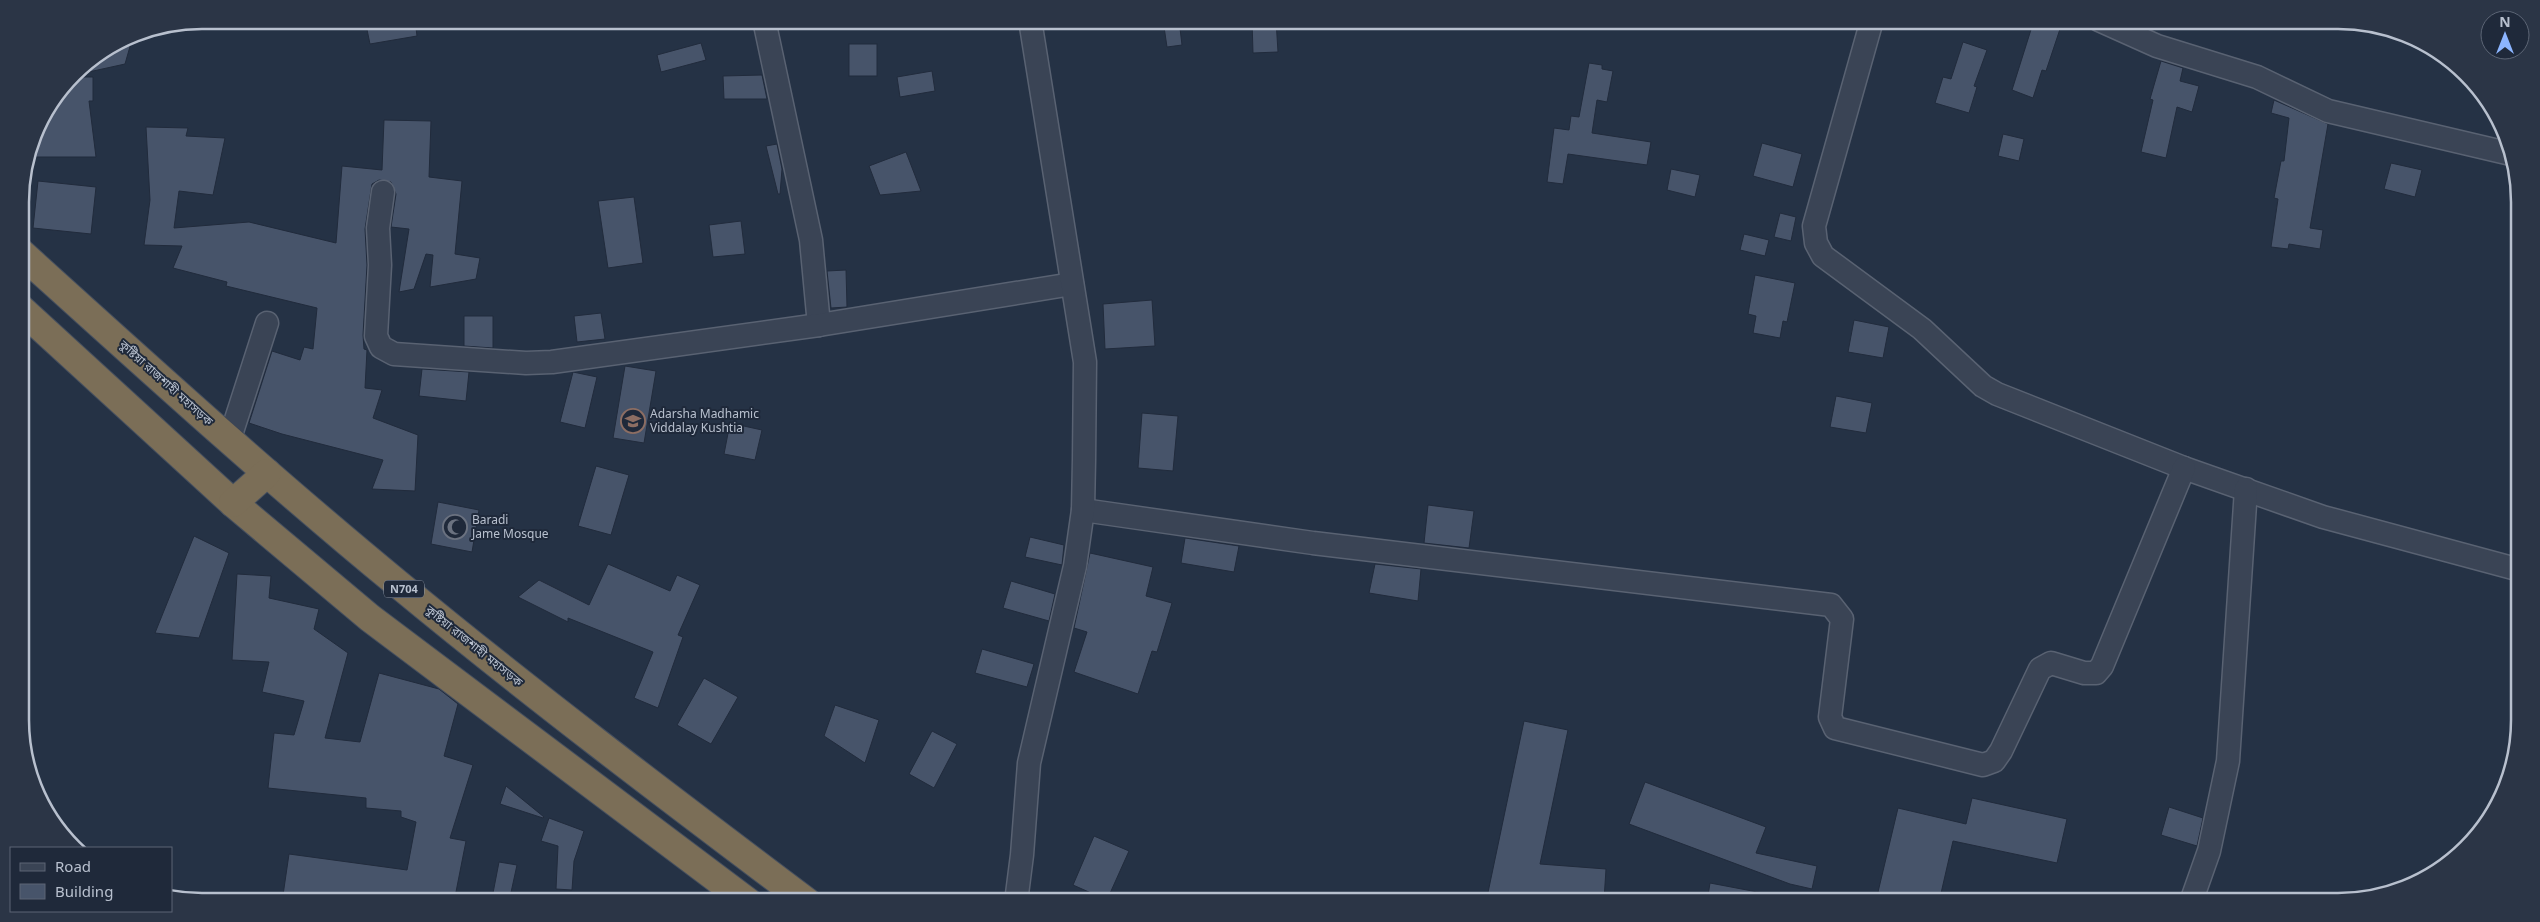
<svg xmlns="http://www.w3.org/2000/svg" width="2540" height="922" font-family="'Noto Sans','Noto Sans Bengali',sans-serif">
<rect width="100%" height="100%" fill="#253245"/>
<g fill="#47546a" stroke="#212b3c">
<polygon points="365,20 415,20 417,36 370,44"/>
<polygon points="1163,20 1179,20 1182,45 1167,47"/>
<polygon points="1252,20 1276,20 1278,52 1253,53"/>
<polygon points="2034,20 2063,20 2046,71 2042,70 2033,98 2012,90"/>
<polygon points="1963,42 1987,50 1974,86 1977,87 1969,113 1935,103 1943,77 1951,79"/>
<polygon points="131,43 125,64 75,75 82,65 116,44"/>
<polygon points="701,43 706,60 661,72 657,55"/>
<rect x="849" y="44" width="28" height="32"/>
<polygon points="2161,61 2183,68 2180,81 2199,86 2192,112 2177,107 2166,158 2141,152 2153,100 2150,99"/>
<polygon points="1589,63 1602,65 1602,69 1613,71 1607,102 1597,100 1592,133 1651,142 1647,165 1568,154 1563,184 1547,182 1554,128 1569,130 1571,116 1579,117"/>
<polygon points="932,71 935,91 900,97 897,77"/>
<polygon points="762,75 767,99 724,99 723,76"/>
<polygon points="73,77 93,77 93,101 89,101 96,157 29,157 39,122"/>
<polygon points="2274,100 2328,124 2310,228 2323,230 2320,249 2289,244 2288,249 2271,247 2278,199 2274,198 2281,161 2284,161 2289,118 2271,113"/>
<polygon points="384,120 431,121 429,177 462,181 455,254 480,258 476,279 430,287 433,255 426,254 414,289 399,292 409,229 391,227 396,194 391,182 379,180 372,184 365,229 367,265 363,335 364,349 367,350 365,388 382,390 373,418 418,435 415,491 372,489 383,460 282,434 249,423 272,351 300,360 304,347 313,349 317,308 226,286 227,282 173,268 182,246 144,245 150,200 146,127 188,128 186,136 225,138 213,195 179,191 174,228 249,222 336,243 342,166 382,170"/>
<polygon points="2003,134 2024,139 2019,161 1998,156"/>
<polygon points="1762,143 1802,154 1793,187 1753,176"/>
<polygon points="777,144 782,169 780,194 778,194 766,146"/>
<polygon points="906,152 921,191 880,195 869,166"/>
<polygon points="2391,163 2422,170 2415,197 2384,189"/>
<polygon points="1671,169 1700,175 1695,197 1667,190"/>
<polygon points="38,181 96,187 91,234 33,228"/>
<polygon points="634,197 643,263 608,268 598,201"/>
<polygon points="1780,213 1796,217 1791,241 1774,237"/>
<polygon points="741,221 745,254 713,257 709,225"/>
<polygon points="1744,234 1769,240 1765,256 1740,250"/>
<polygon points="846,270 847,307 831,308 827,271"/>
<polygon points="1755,275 1795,283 1787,322 1783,321 1780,338 1753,333 1756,316 1748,314"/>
<polygon points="1152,300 1155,346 1105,349 1103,304"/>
<polygon points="601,313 605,339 577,342 574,316"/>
<polygon points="464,316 493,316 493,348 464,346"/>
<polygon points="1854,320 1889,327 1883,358 1848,352"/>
<polygon points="625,366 656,371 644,443 613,438"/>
<polygon points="422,369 469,372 466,401 419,396"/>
<polygon points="573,372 597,377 585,428 560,422"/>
<polygon points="1836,396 1872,403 1866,433 1830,427"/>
<polygon points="1142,413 1178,416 1173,471 1138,468"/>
<polygon points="730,423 762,430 755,460 724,454"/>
<polygon points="596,466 629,475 611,535 578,526"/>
<polygon points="438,502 479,510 472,552 431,544"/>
<polygon points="1428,505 1474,511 1469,548 1424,543"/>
<polygon points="194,536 229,553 199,638 155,633"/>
<polygon points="1030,537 1064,545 1062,565 1025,557"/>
<polygon points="1185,538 1239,546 1234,572 1181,563"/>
<polygon points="1090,553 1153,567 1146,596 1172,603 1157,652 1152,651 1138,694 1074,672 1087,632 1074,628"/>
<polygon points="608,564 670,591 677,575 700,585 678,635 683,637 658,708 634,698 653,652 568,618 568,622 518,597 539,580 589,605"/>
<polygon points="1375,564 1421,569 1418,601 1369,593"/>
<polygon points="237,574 271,576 269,598 319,609 314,629 348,653 325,738 360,742 379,673 439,689 458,704 444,756 473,765 450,838 466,841 454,902 282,902 289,854 407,870 416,822 401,817 401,811 366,808 366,798 268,788 274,733 294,735 304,701 262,692 269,662 232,660"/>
<polygon points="1011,581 1055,594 1049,621 1003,608"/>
<polygon points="982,649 1034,664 1027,687 975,673"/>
<polygon points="704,678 738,697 711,744 677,725"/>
<polygon points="835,705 879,720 865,763 824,736"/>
<polygon points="1524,721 1568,730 1540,864 1606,869 1604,900 1534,895 1532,902 1486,902"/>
<polygon points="932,731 957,744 934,788 909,774"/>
<polygon points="1645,782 1766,827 1756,853 1817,866 1812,889 1790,884 1629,824"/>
<polygon points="506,786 544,817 543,818 500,804"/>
<polygon points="1972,798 2067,819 2057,863 1953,841 1939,902 1918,902 1878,892 1898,808 1966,824"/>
<polygon points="2169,807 2203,818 2197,846 2161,835"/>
<polygon points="549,818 584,831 574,861 572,890 556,889 558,846 541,841"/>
<polygon points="1094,836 1129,851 1107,900 1073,885"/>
<polygon points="499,862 517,865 510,897 493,893"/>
<polygon points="1710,883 1768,894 1767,902 1707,902"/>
</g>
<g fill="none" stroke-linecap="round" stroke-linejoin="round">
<defs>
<g id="street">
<polyline points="764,20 811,240 819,325"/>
<polyline points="1872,20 1814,226 1816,243 1823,256 1922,329 1983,386 1997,394 2184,468 2323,517 2520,570"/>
<polyline points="2099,20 2157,46 2257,77 2328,111 2511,154"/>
<polyline points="383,192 378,228 380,265 376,336 381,347 394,354 526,363 552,362 819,325 1072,284"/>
<polyline points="229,441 267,323"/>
<polyline points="1083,510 1313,543 1831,605 1842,619 1830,717 1835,728 1983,765 1994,761 2001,751 2040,669 2051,663 2084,673 2096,673 2102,666 2184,468"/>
<polyline points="1016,902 1022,855 1029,763 1075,566 1083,510 1084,460 1085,362 1030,20"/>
<polyline points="2191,902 2209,851 2228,761 2246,489"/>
</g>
<g id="highway">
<path d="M21,253C145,365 269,478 398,584C531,694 669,798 807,902"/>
<polyline points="21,309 233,503 370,618 748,902"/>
<polyline points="233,503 267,473"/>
</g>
</defs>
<use href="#street" stroke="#596272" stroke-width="25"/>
<use href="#highway" stroke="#454f5f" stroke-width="30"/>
<use href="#street" stroke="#3a4455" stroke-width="22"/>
<use href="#highway" stroke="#7b6e57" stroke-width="28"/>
</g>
<defs>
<symbol id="school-ring" viewBox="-11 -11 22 22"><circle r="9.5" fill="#1f293a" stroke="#8d6e63" stroke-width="1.5"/><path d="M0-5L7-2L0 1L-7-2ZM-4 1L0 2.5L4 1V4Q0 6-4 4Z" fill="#8d6e63"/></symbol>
<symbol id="mosque-ring" viewBox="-11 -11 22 22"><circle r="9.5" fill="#1f293a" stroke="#6b7280" stroke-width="1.5"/><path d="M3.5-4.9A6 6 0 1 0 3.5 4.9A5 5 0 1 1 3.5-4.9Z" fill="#6b7280"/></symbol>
</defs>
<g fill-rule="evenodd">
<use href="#school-ring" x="619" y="407" width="28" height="28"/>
<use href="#mosque-ring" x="441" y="513" width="28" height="28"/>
</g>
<g text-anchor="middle" stroke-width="4" stroke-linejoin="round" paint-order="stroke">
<rect fill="#1f293a" stroke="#8a93a2" stroke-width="1" x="384" y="580.5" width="40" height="17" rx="4"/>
<g font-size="11" font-weight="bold" fill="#b8c0ce">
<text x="404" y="593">N704</text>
</g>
<g font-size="12" fill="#b8c0ce" stroke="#1f293a">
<text transform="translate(166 383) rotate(42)" y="4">কুষ্টিয়া রাজশাহী মহাসড়ক</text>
<text transform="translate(474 646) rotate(39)" y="4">কুষ্টিয়া রাজশাহী মহাসড়ক</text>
</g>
<g font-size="12" fill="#b8c0ce" stroke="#1f293a" text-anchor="start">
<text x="650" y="418">Adarsha Madhamic<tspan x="650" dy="14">Viddalay Kushtia</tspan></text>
<text x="472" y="524">Baradi<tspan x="472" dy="14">Jame Mosque</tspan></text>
</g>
</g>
<path d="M0 0H2540V922H0ZM202 29H2338A173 173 0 0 1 2511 202V720A173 173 0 0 1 2338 893H202A173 173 0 0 1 29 720V202A173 173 0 0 1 202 29Z" fill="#2b3546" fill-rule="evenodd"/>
<path fill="none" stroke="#b8c0ce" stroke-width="2.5" d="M202 29H2338A173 173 0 0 1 2511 202V720A173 173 0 0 1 2338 893H202A173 173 0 0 1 29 720V202A173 173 0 0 1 202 29Z"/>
<rect x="10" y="847" width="162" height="65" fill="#1f293a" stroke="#5c6575"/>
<rect x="20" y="863" width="25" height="8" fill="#3a4455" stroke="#5c6575"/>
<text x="55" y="872" font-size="15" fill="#b8c0ce">Road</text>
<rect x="20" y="884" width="25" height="15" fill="#47546a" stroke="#5c6575"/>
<text x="55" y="897" font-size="15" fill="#b8c0ce">Building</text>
<g transform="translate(2505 35)"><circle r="24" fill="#1f293a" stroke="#5c6575"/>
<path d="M0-4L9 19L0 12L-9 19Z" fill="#8cb5ff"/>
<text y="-8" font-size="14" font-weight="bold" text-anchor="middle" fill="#b8c0ce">N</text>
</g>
</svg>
